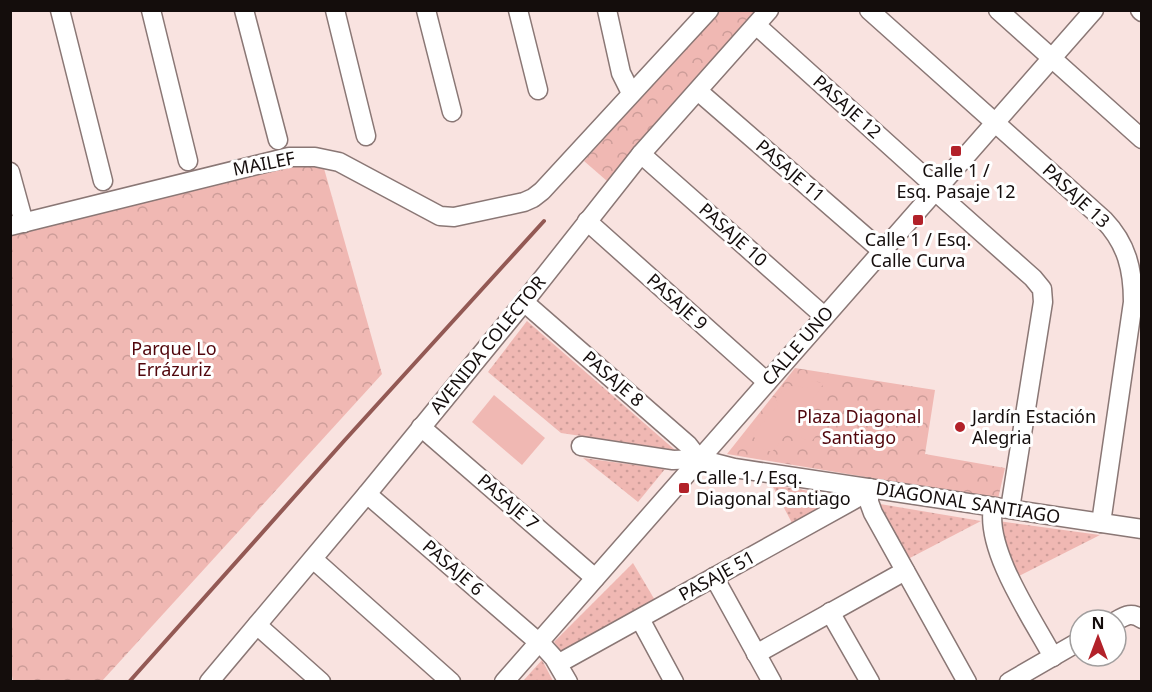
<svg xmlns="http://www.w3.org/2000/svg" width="1152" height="692" font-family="'Noto Sans',sans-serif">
<defs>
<pattern id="grass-dots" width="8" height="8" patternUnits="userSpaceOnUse" patternTransform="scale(1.5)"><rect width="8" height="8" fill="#f0b8b3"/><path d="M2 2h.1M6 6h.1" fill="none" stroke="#cd9d99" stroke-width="1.8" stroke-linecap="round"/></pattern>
<pattern id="forest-crowns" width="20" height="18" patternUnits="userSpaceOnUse" patternTransform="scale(1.5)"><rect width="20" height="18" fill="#f0b8b3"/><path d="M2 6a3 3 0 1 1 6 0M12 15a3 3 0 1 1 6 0" fill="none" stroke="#cd9d99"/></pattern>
</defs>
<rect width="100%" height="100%" fill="#f9e3e0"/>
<g fill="url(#grass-dots)">
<polygon points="527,321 675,450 561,433 488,372"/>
<polygon points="583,458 665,469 638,502"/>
<polygon points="772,485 849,497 792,523"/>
<polygon points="880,504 981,521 908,559"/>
<polygon points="998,521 1100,535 1017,577"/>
<polygon points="633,563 656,602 566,658 554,642"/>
<polygon points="542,660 553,681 523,681"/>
</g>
<g fill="url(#forest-crowns)">
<polygon points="720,11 756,11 607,181 584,161"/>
<polygon points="286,163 323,165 382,374 102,681 13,681 10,665 10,233"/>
<polygon points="795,368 935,390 925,454 1005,468 998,499 727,454"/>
</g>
<g fill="#f0b8b3">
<polygon points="811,381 824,383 800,418 818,433 811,442 788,432 772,452 757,447 757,440 752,435 779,404 775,399 783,390 787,391 791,386 810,388"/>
<polygon points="494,395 545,438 522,465 472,422"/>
</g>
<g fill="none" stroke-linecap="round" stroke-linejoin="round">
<polyline stroke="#935954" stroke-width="4" points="129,682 344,441 544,221"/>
<defs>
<g id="minor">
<polyline points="60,10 103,181"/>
<polyline points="151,10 188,161"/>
<polyline points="244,10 278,140"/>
<polyline points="335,10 366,136"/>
<polyline points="426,10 452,112"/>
<polyline points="518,10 538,90"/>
<polyline points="607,10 621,73 631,93"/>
<path d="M869,10L1104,220C1127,244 1133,270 1133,302L1101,523"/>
<polyline points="998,10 1142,139"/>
<polyline points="1140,10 1142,12"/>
<polyline points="756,25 929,181 935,191 1033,278 1042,289 1043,302 1010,509"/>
<polyline points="698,91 882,251"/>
<polyline points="641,154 824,316"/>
<polyline points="10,172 24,223"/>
<polyline points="587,221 767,382"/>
<polyline points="10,226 289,157 315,157 339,162 440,216 454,217 524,202 533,198 542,191 709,10"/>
<polyline points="524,302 688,445 699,459"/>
<polyline points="421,427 595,578"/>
<polyline points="581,446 673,460 699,459 734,468 1142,529"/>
<polyline points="869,488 869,502 873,513 967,682"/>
<polyline points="367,494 544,647 554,658 568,682"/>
<path d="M993,507C985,550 1032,618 1053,657"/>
<polyline points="313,559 451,682"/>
<polyline points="714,577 772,682"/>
<polyline points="830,612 870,682"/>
<polyline points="640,619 674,682"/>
<path d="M1116,621C1126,615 1132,612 1142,619"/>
<polyline points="257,625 321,682"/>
<polyline points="756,654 905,571"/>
<polyline points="563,661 855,499 869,488"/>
<polyline points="209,682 367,494 524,302 641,154 769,10"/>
<polyline points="504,682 1094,10"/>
<polyline points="1009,682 1080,641"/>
</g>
</defs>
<use href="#minor" stroke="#8a7775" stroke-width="21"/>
<use href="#minor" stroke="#fff" stroke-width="18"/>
</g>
<g fill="#b22129" stroke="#fff" stroke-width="2">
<rect x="950" y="145" width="12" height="12" rx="3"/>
<rect x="912" y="214" width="12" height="12" rx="3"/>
<circle cx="960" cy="427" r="6"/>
<rect x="678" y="482" width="12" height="12" rx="3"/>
</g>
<g text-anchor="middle" stroke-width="6" stroke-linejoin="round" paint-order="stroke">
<g font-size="18" fill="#140d0c" stroke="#fff">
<text transform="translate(847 107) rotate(42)" y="6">PASAJE 12</text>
<text transform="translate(264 164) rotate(-11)" y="6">MAILEF</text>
<text transform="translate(790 171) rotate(41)" y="6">PASAJE 11</text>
<text transform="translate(1076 196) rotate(43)" y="6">PASAJE 13</text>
<text transform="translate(733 235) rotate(42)" y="6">PASAJE 10</text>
<text transform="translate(677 302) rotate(42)" y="6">PASAJE 9</text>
<text transform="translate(488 345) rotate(-51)" y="6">AVENIDA COLECTOR</text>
<text transform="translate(798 346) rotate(-49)" y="6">CALLE UNO</text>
<text transform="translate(613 379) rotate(41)" y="6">PASAJE 8</text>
<text transform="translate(508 502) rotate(41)" y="6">PASAJE 7</text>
<text transform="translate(968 503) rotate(9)" y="6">DIAGONAL SANTIAGO</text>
<text transform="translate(453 568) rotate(41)" y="6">PASAJE 6</text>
<text transform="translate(717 576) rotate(-29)" y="6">PASAJE 51</text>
</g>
<g font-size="18" fill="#140d0c" stroke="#fff">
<text x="956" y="177">Calle 1 /<tspan x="956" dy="21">Esq. Pasaje 12</tspan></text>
<text x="918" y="246">Calle 1 / Esq.<tspan x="918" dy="21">Calle Curva</tspan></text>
<text x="972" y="423" text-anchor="start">Jardín Estación<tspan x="972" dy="21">Alegria</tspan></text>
<text x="696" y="484" text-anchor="start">Calle 1 / Esq.<tspan x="696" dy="21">Diagonal Santiago</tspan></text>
</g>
<g font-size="18" fill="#51060c" stroke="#fff">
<text x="174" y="355">Parque Lo<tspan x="174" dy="21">Errázuriz</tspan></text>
<text x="859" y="423">Plaza Diagonal<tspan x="859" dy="21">Santiago</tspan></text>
</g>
</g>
<rect width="1152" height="692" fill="none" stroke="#140d0c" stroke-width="24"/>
<g transform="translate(1098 638)"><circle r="28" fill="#ffffff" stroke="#a19e9e" stroke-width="1.5"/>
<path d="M0-4.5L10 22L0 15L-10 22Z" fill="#b22129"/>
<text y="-9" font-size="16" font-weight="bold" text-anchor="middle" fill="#140d0c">N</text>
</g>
</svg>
